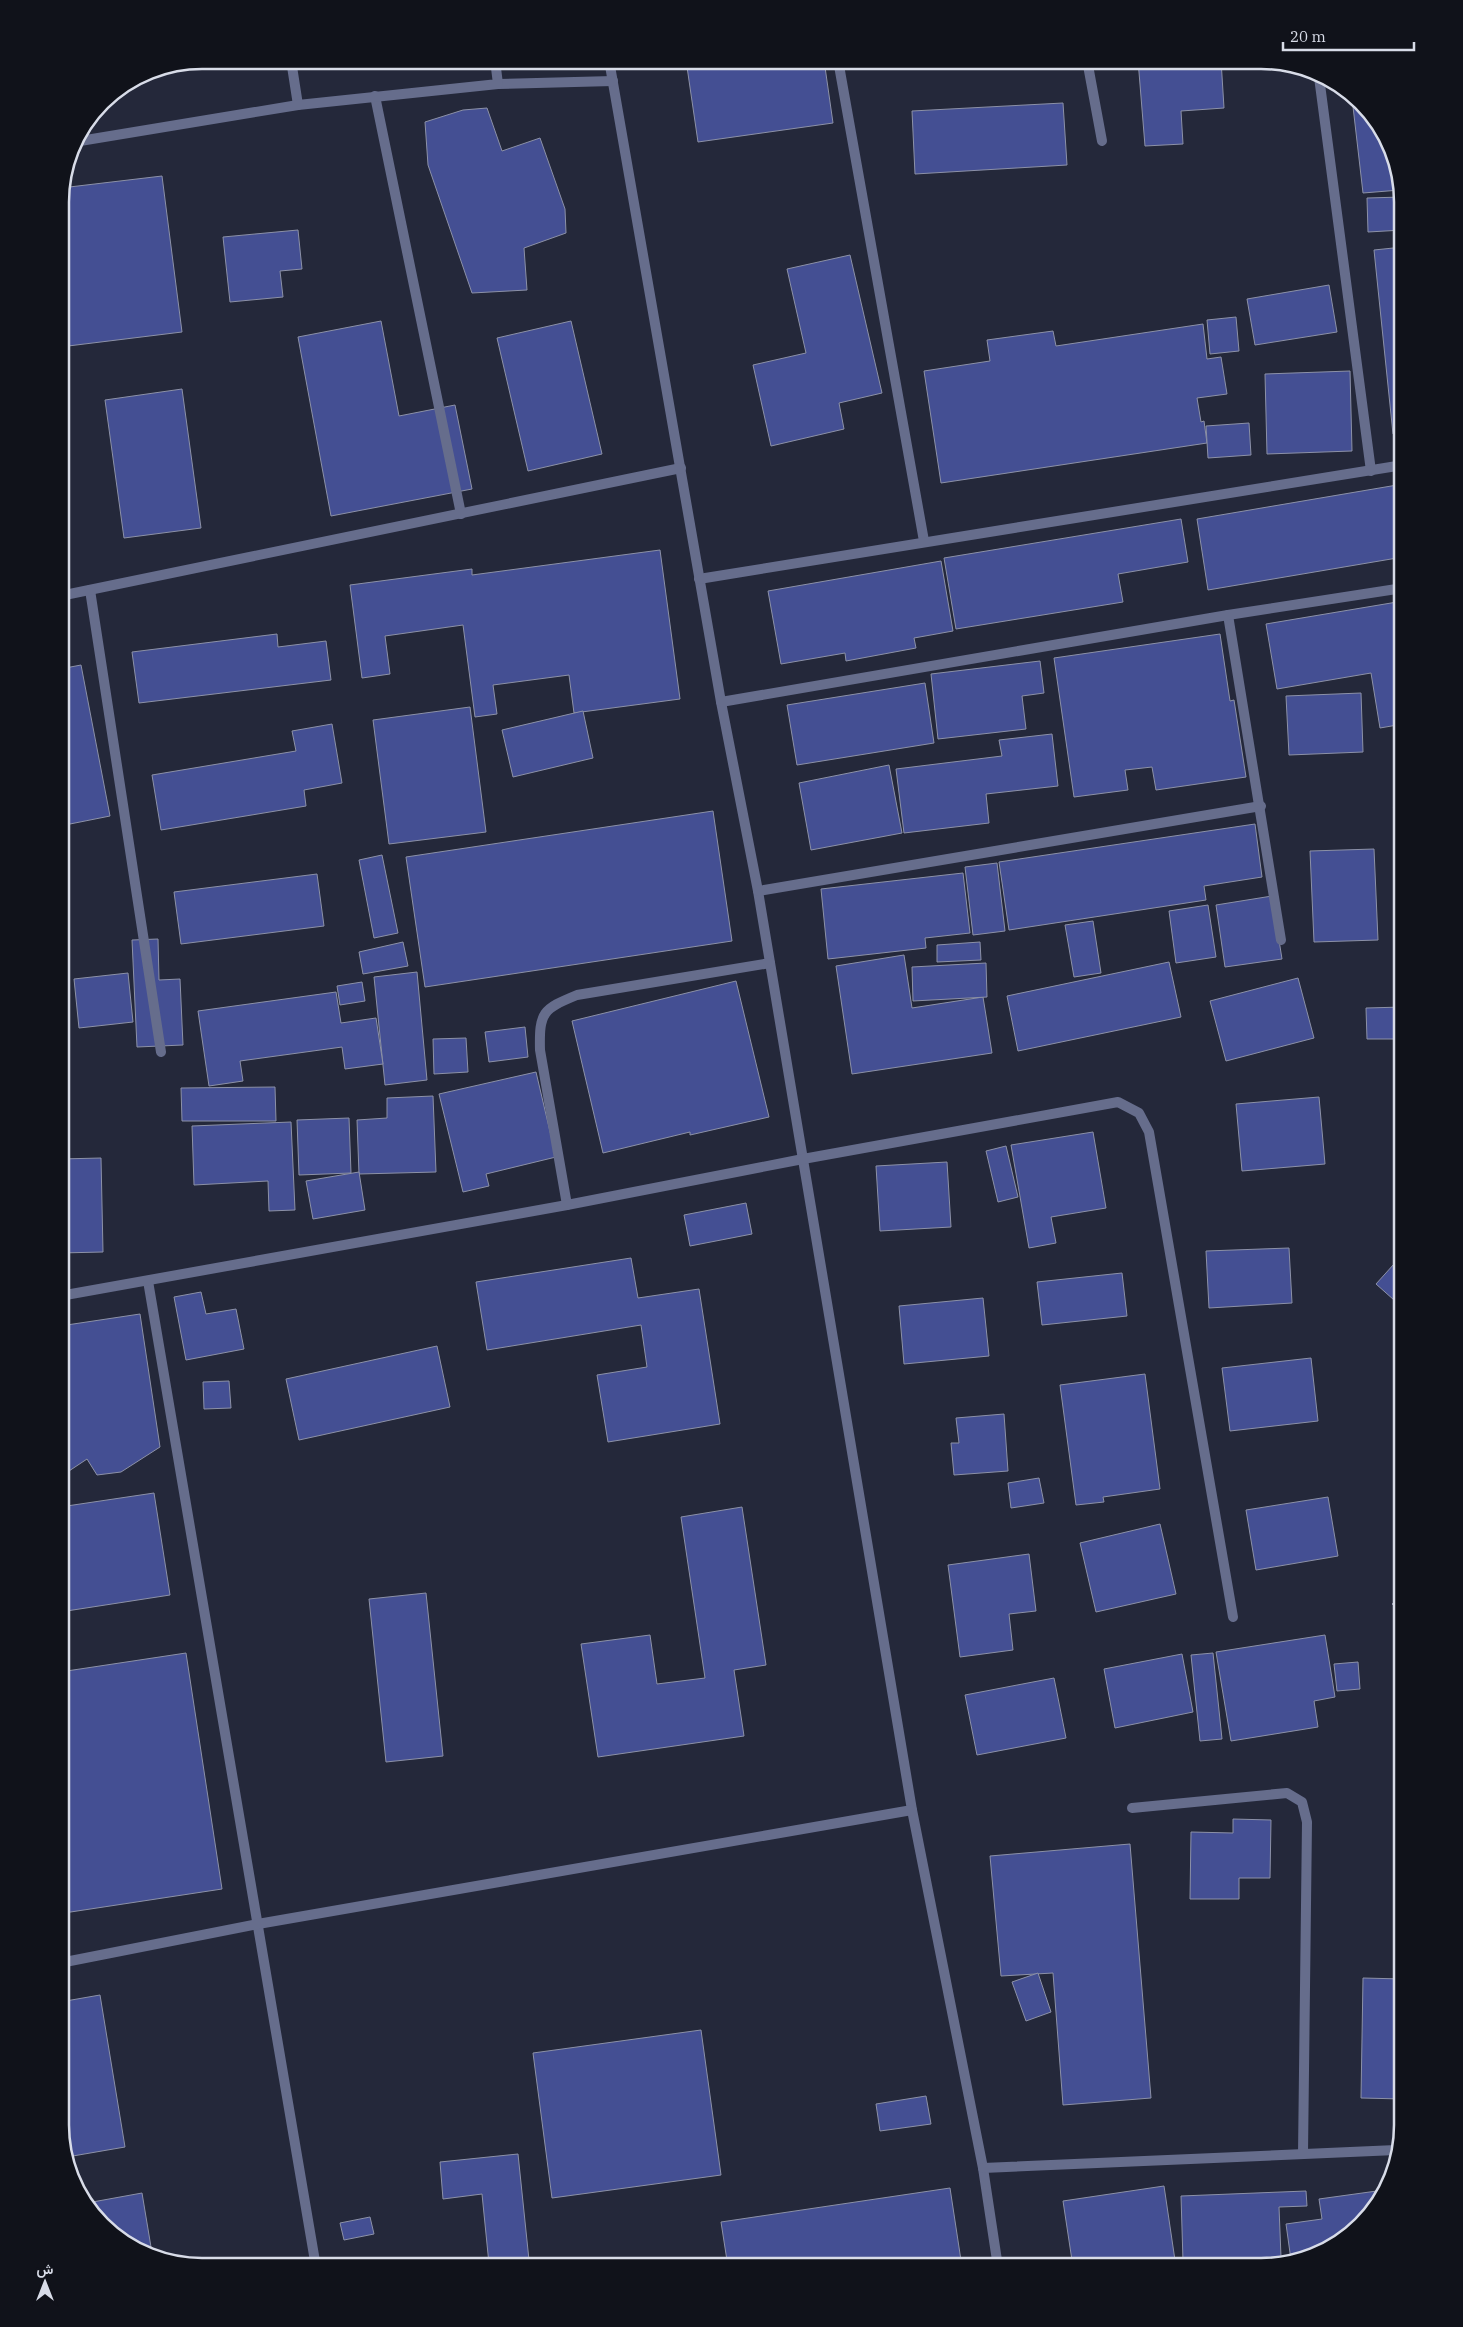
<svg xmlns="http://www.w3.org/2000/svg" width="1463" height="2327" font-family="'IBM Plex Serif',Vazirmatn,serif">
<rect width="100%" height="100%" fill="#24283a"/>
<g fill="#444f93" stroke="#8c91a7">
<polygon points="686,60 824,60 833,123 698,142"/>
<polygon points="1138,60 1221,60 1224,108 1181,111 1183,144 1145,146"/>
<polygon points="1352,98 1388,139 1400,190 1363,193"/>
<polygon points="1063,103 1067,165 915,174 912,111"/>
<polygon points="487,108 502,151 540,138 565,209 566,233 524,248 527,290 472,293 428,165 425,122 463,110"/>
<polygon points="162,176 182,332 60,347 61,188"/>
<polygon points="1402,197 1403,230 1368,232 1367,198"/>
<polygon points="298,230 302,269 280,271 283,297 230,302 223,237"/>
<polygon points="1403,247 1403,433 1393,434 1374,250"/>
<polygon points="850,255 882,393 839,403 844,429 771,446 753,365 806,353 787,269"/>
<polygon points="1329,285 1337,332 1255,345 1247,299"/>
<polygon points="1236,317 1239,351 1210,354 1207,320"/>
<polygon points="381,321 399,416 455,405 472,489 331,516 298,337"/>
<polygon points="571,321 602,454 528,471 497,338"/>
<polygon points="1203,324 1207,359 1221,357 1227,394 1197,398 1201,422 1204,421 1207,443 941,483 924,371 990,361 987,340 1053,331 1056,346"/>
<polygon points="1350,371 1352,451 1267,454 1265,374"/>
<polygon points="182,389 201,528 124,538 105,400"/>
<polygon points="1249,423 1251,455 1208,458 1206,426"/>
<polygon points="1403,484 1403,557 1208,590 1197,519"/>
<polygon points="1181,519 1188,562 1118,574 1123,602 956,629 944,558"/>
<polygon points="660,550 680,699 574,713 569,675 493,685 497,714 475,717 463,625 385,636 390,674 362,678 350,585 472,569 472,575"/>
<polygon points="941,561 953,631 914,638 916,648 846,661 845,653 781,664 768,591"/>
<polygon points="1403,601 1403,724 1380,728 1371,673 1277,689 1266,624"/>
<polygon points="277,634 278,647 326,641 331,680 139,703 132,652"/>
<polygon points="1220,634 1230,701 1234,700 1246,777 1156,790 1152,767 1125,770 1128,790 1074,797 1054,658"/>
<polygon points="1040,661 1044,693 1022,696 1026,729 938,739 931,674"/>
<polygon points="81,665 110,816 60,826 60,669"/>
<polygon points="925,683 934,743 797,765 787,705"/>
<polygon points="1361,693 1363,752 1289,755 1286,696"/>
<polygon points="470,707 486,832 389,844 373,720"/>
<polygon points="583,711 593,758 513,777 502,730"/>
<polygon points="332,724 342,783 304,790 306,806 161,830 152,775 296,751 292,731"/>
<polygon points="1052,734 1058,786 986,794 989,823 904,833 896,769 1002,756 999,740"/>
<polygon points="889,765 902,833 811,850 799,783"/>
<polygon points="1403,797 1403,817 1393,808"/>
<polygon points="713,811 732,941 425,987 406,857"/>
<polygon points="1255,824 1262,877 1204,886 1206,900 1009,930 999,862"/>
<polygon points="1374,849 1378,940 1314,942 1310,851"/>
<polygon points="382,855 398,933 374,938 359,860"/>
<polygon points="997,863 1005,931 973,935 965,867"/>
<polygon points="963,873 970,933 925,938 926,948 828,959 821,889"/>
<polygon points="317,874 324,926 181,944 174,892"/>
<polygon points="1272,896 1282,959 1225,967 1216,905"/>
<polygon points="1208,905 1216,957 1176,963 1169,911"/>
<polygon points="1093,921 1101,973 1074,977 1065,925"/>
<polygon points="1403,938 1403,957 1393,948"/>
<polygon points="158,939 159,980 180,979 183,1045 137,1047 132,940"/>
<polygon points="403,942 408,966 363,974 359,952"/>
<polygon points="980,942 981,960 937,962 937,945"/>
<polygon points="904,955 912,1008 983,997 992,1053 852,1074 836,966"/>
<polygon points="1169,962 1181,1017 1018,1051 1007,996"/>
<polygon points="986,963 987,997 913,1001 912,967"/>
<polygon points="417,972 427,1080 385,1085 374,977"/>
<polygon points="128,973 133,1022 79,1028 74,979"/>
<polygon points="1298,978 1314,1038 1226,1061 1210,1001"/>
<polygon points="736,981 769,1117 690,1135 690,1132 603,1153 572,1021"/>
<polygon points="362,982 365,1001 340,1005 337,986"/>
<polygon points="336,992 341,1023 376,1018 383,1064 345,1069 342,1047 240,1061 243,1081 209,1086 198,1011"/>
<polygon points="1403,1007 1403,1039 1367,1039 1366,1008"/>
<polygon points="525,1027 528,1057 489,1062 485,1032"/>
<polygon points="466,1038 468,1072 434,1074 433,1039"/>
<polygon points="536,1072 556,1157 486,1174 489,1186 463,1192 439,1094"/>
<polygon points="275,1087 276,1121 182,1121 181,1088"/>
<polygon points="1403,1089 1403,1104 1396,1096"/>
<polygon points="433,1096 436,1172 359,1174 357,1120 387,1118 387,1098"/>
<polygon points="1319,1097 1325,1164 1242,1171 1236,1104"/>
<polygon points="349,1118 351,1173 299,1175 297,1120"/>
<polygon points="291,1122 295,1210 269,1211 268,1181 194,1185 192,1126"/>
<polygon points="1093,1132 1106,1208 1051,1217 1056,1243 1029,1248 1011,1145"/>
<polygon points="1006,1146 1018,1197 998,1202 986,1151"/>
<polygon points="101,1158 103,1252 60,1253 60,1159"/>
<polygon points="947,1162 951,1227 880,1231 876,1166"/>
<polygon points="359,1172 365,1210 313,1219 306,1181"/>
<polygon points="746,1203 752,1234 690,1246 684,1215"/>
<polygon points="1289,1248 1292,1303 1209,1308 1206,1251"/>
<polygon points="1403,1254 1403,1308 1376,1284"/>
<polygon points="631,1258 638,1298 699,1289 720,1424 608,1442 597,1375 647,1367 641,1325 487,1350 476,1282"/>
<polygon points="1122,1273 1127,1316 1042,1325 1037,1282"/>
<polygon points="201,1292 206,1314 236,1309 244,1349 186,1360 174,1297"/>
<polygon points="983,1298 989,1356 904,1364 899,1306"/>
<polygon points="140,1314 160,1447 121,1472 97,1475 87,1459 60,1477 60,1326"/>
<polygon points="437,1346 450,1407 299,1440 286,1379"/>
<polygon points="1311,1358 1318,1421 1230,1431 1222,1368"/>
<polygon points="1145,1374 1160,1489 1103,1497 1104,1502 1076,1505 1060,1385"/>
<polygon points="229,1381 231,1408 204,1409 203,1382"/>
<polygon points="1004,1414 1008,1471 954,1475 951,1443 959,1443 956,1418"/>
<polygon points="1039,1478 1044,1503 1011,1508 1008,1483"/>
<polygon points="154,1493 170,1595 60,1612 60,1507"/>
<polygon points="1328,1497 1338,1556 1256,1570 1246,1510"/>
<polygon points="742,1507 766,1665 734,1670 744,1736 598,1757 581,1644 650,1635 657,1684 705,1678 681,1517"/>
<polygon points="1160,1524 1176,1594 1096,1612 1080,1543"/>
<polygon points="1029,1554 1036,1611 1009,1614 1013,1650 960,1657 948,1565"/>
<polygon points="426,1593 443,1756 386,1762 369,1599"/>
<polygon points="1403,1593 1403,1615 1392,1604"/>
<polygon points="1325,1635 1335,1697 1314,1701 1318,1727 1231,1741 1216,1652"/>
<polygon points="186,1653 222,1889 64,1913 60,1907 60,1672"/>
<polygon points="1213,1653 1222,1739 1200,1741 1191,1655"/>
<polygon points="1182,1654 1193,1712 1115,1728 1104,1669"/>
<polygon points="1358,1662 1360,1689 1337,1691 1334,1664"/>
<polygon points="1054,1678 1066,1738 977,1755 965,1695"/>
<polygon points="1233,1819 1271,1820 1270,1878 1239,1878 1239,1899 1190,1899 1191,1832 1233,1833"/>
<polygon points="1130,1844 1151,2098 1063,2105 1053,1973 1001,1976 990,1856"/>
<polygon points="1403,1868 1403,1886 1394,1877"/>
<polygon points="1038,1973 1051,2012 1026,2021 1012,1982"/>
<polygon points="1363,1978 1403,1979 1403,2099 1361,2098"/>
<polygon points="100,1995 125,2147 67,2157 60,2126 60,2002"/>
<polygon points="701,2030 721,2175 552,2198 533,2053"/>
<polygon points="926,2096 931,2124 880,2131 876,2104"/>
<polygon points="518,2154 529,2260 489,2264 482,2194 443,2199 440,2162"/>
<polygon points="1164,2186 1176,2267 1073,2267 1063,2201"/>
<polygon points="950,2188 962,2267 728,2267 721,2222"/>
<polygon points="1384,2190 1379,2204 1324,2252 1291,2260 1286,2224 1322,2219 1319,2199"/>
<polygon points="1306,2191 1307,2206 1279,2207 1281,2257 1183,2261 1181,2196"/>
<polygon points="142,2193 152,2253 123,2243 87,2203"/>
<polygon points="370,2217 374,2234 344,2240 340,2223"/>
</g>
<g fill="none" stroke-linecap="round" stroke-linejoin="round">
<g stroke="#666d8c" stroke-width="10">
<polyline points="291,60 298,105"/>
<polyline points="609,60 721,702 758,891 912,1810 983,2168 998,2267"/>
<polyline points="838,60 924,541"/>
<polyline points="1087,60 1102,141"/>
<polyline points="1319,77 1371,471"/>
<polyline points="498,84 613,81"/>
<polyline points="375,96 461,514"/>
<polyline points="74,142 298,105 498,84 495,60"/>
<polyline points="699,579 1403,465"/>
<polyline points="90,590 161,1052"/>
<polyline points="60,596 681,468"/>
<polyline points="1228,615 1281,940"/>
<polyline points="721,702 1228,615 1403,588"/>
<polyline points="758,891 1261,806"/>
<path d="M567,1205L540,1050C539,1012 543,1009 577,995L770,963"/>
<polyline points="148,1281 316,2267"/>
<polyline points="60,1296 567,1205 803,1159 1118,1102 1139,1113 1149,1132 1233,1617"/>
<polyline points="1132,1808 1287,1793 1302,1802 1307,1822 1303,2154"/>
<polyline points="60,1963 258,1924 912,1810"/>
<polyline points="983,2168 1396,2150"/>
</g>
</g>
<path d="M0 0H1463V2327H0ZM202 69H1261A133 133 0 0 1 1394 202V2125A133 133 0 0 1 1261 2258H202A133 133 0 0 1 69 2125V202A133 133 0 0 1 202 69Z" fill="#10121a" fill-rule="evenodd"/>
<path fill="none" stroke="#d8dce8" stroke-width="2.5" d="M202 69H1261A133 133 0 0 1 1394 202V2125A133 133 0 0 1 1261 2258H202A133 133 0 0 1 69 2125V202A133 133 0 0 1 202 69Z"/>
<g transform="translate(45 2282)" stroke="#10121a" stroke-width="4" paint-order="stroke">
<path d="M0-4L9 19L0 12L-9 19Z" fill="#d8dce8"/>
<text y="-8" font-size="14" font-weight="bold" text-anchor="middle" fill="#d8dce8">ش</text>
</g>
<path d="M1283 42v8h131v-8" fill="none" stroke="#d8dce8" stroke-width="2.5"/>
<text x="1290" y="42" font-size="15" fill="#d8dce8" stroke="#10121a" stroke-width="4" paint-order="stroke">20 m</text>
</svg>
